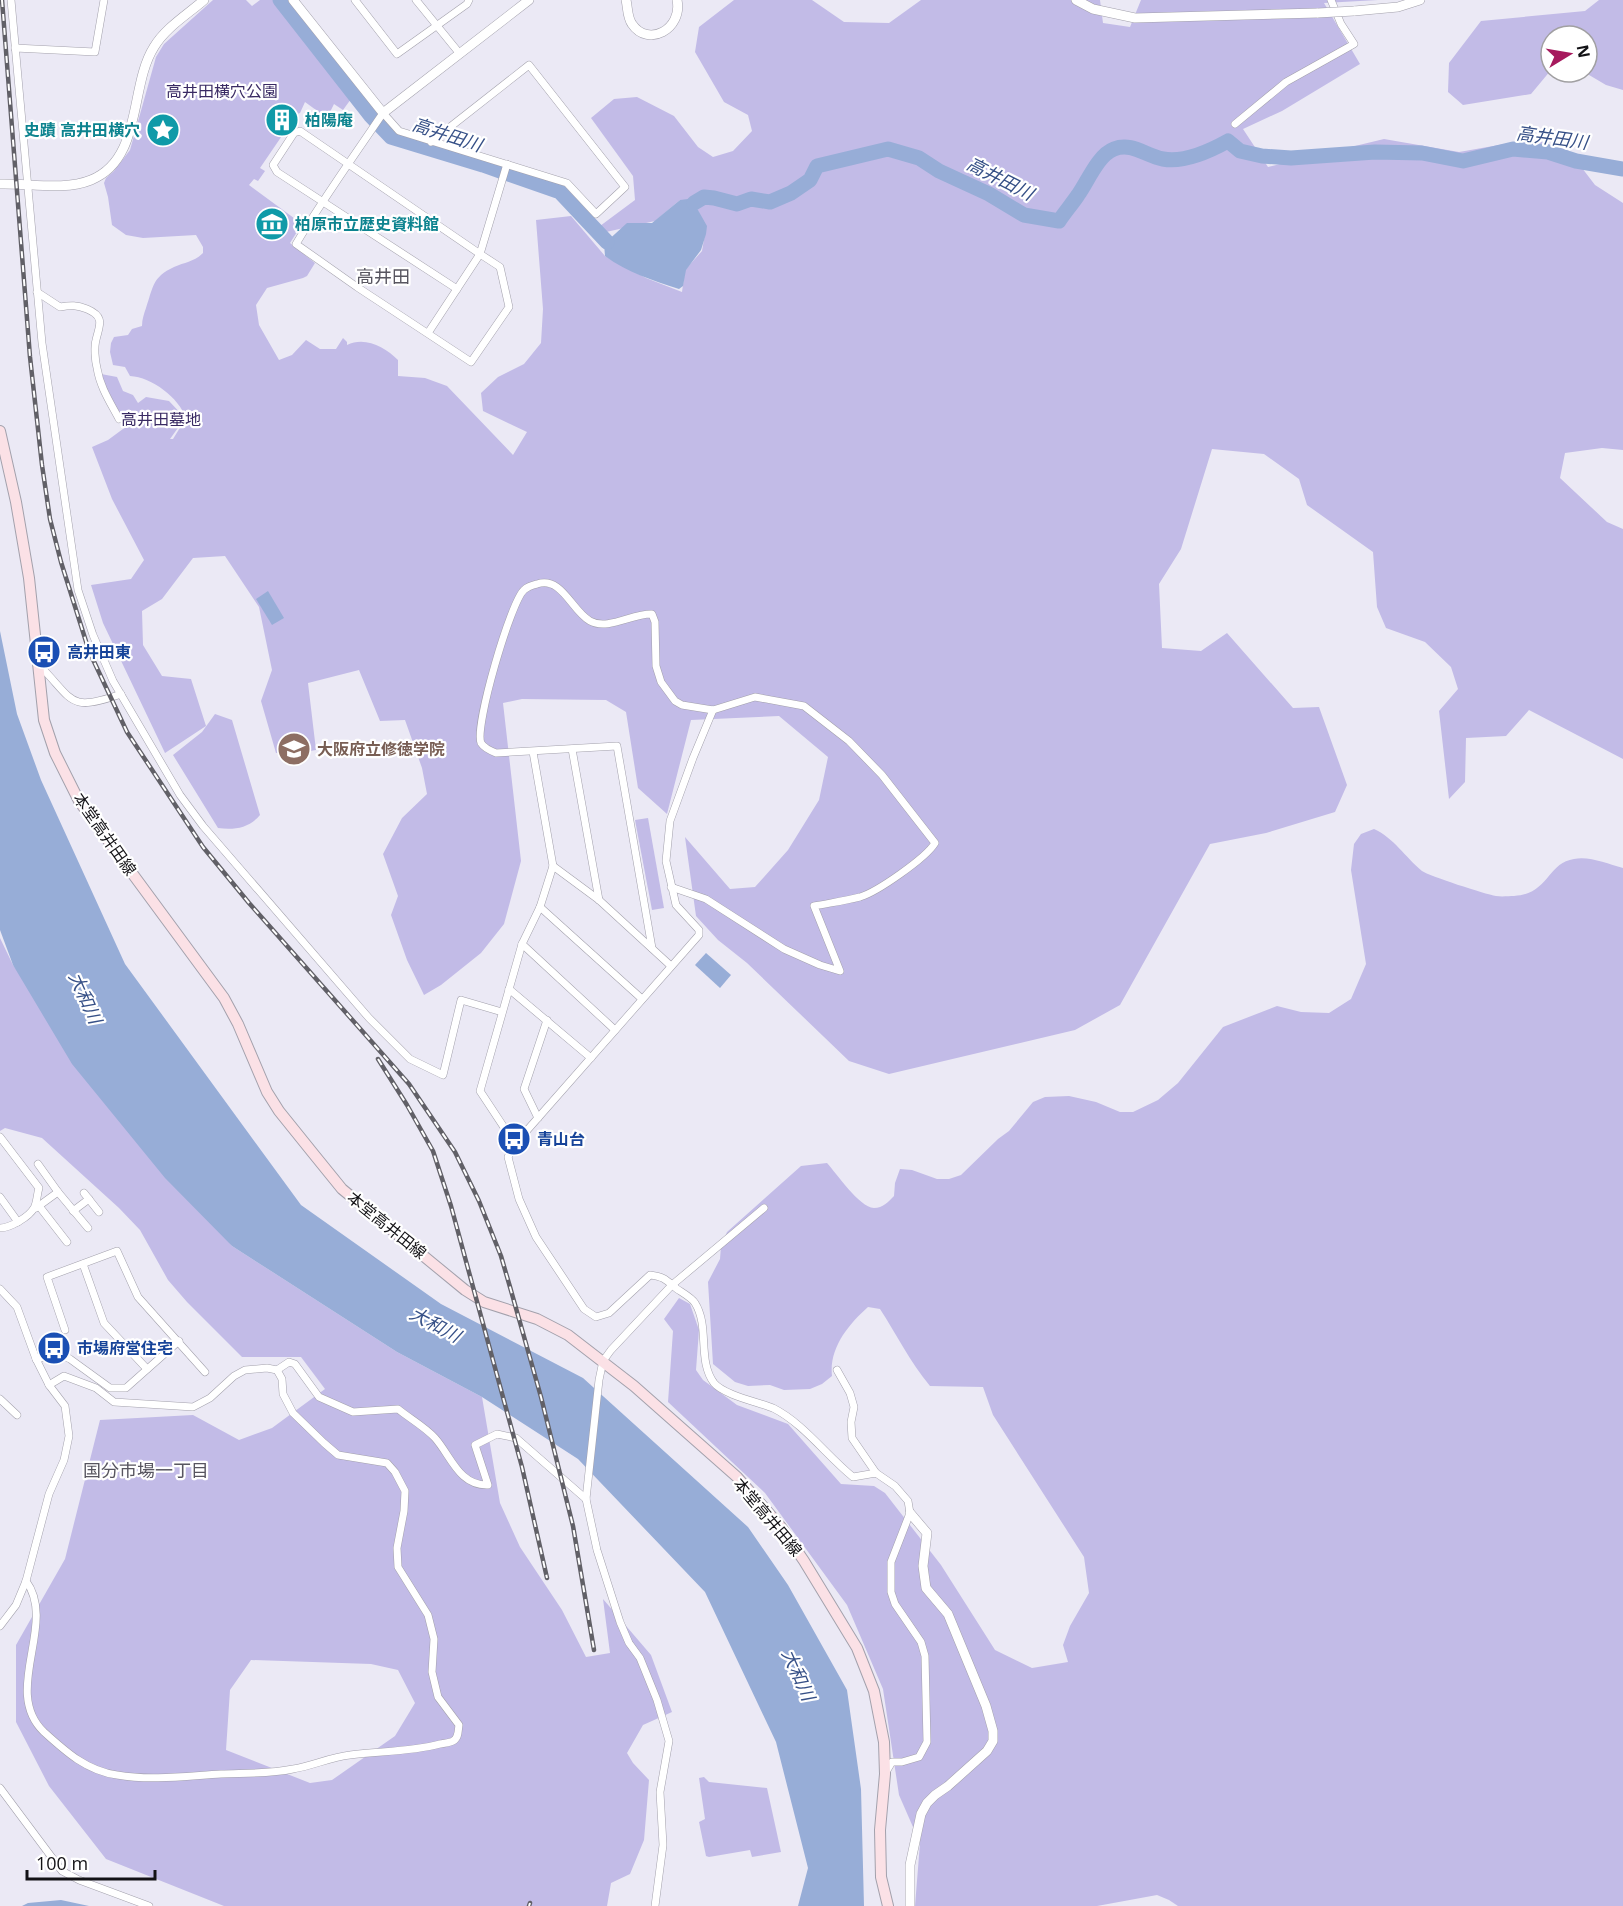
<svg xmlns="http://www.w3.org/2000/svg" width="1623" height="1906" font-family="'Open Sans','Noto Sans JP',sans-serif">
<rect width="100%" height="100%" fill="#ebe9f5"/>
<g fill="#c2bbe7" fill-rule="evenodd">
<path d="M213,0H246L252,6L260,0H273L351,99L343,110L334,104L327,118L305,102L300,113L294,115L290,124L260,168L265,171L258,181L254,179L249,185L302,224L290,243L315,263L307,276L303,278L267,288L256,305L259,325L279,360L292,355L306,340L320,349H336L343,338L347,342V345C365,336 385,347 398,360V376L425,378L447,386L513,455L527,432L483,411L481,393L498,377L524,364L541,343L543,309L536,220L571,216L605,256L646,278L682,292L685,270L702,251L706,228L693,200H680L655,221L606,232L600,226L635,200L633,176L591,118L614,99L637,97L674,116L698,147L713,157L733,151L752,131L748,115L724,102L695,52L699,27L734,0H812L844,22L889,23L921,0H1100L1103,23L1130,27L1141,0H1378L1324,3L1360,64L1282,111L1243,129L1268,167L1384,139L1459,152L1533,139L1569,151L1595,185L1623,203V450L1602,448L1565,453L1560,478L1607,522L1623,529V759L1529,710L1506,736L1466,738L1465,782L1449,799L1439,711L1458,689L1451,667L1425,642L1386,628L1377,607L1373,552L1307,505L1299,479L1264,454L1212,449L1181,549L1159,584L1162,648L1201,651L1227,633L1293,708L1319,707L1347,785L1335,812L1266,833L1210,844L1120,1005L1075,1030L889,1074L849,1061L747,963L718,940L696,916L685,837L730,889L755,887L788,850L819,800L828,757L779,716L691,720L667,814L638,788L626,712L606,700L522,699L503,703L521,861L504,924L481,953L441,985L424,995L407,960L391,915L398,896L383,854L402,818L427,794L422,768L405,720L380,721L359,670L308,683L316,750L293,754L276,753L261,701L272,670L259,607L225,556L193,558L162,599L142,611L143,645L162,676L191,679L206,726L165,753L103,623L91,585L131,579L144,560L112,499L92,447L108,440L127,426L103,387L101,374L117,377L123,391L133,395L138,403L146,397L169,401L185,418L170,439H173L186,418C179,398 152,377 130,376L125,367L113,365L110,352L111,343L114,337L128,335L132,329L142,326C142,319 144,314 146,308C153,288 152,277 174,267C185,262 194,262 203,253V247L196,235L143,238L126,235L112,225L108,197L104,183L106,178L114,171L130,150L156,57L164,44Z"/>
<polygon points="1599,0 1623,0 1623,90 1606,85 1584,72 1587,72 1587,36 1551,36 1551,70 1531,94 1463,105 1448,92 1449,63 1481,21 1585,11"/>
<path d="M215,714L232,720L260,815C249,828 235,830 218,828L173,755L202,732Z"/>
<polygon points="648,818 664,908 652,910 635,820"/>
<path d="M1374,829C1394,838 1405,857 1422,871C1429,876 1485,894 1496,896C1502,897 1509,896 1514,896C1549,894 1547,863 1574,859C1590,856 1607,864 1623,868V1906H1178L1169,1900L1157,1895L1097,1906H915L920,1843L899,1795L883,1689L847,1605L765,1493L668,1402L673,1331L664,1319L679,1298L690,1304L699,1330L696,1370L703,1380L737,1405L788,1424L841,1484L874,1486L885,1493L941,1565L995,1650L1032,1668L1068,1662L1063,1645L1070,1626L1089,1593L1084,1557L993,1415L983,1387L930,1386C910,1362 897,1335 880,1309L868,1307C848,1325 829,1348 832,1376L822,1384L810,1389L784,1390L770,1385L748,1386L735,1382L713,1364L708,1282L720,1259L721,1246L727,1232L801,1166L827,1163C837,1174 859,1207 874,1208C883,1208 888,1202 894,1196L895,1183L900,1169L912,1170L937,1179H949L961,1175L998,1139L1009,1131L1033,1102L1045,1097L1069,1096L1096,1102L1120,1112H1133L1158,1100L1178,1083L1223,1027L1277,1006L1301,1012L1329,1013L1351,999L1366,964L1351,870L1354,844L1361,834Z"/>
<path d="M0,938L13,965L232,1246L397,1352L482,1397L500,1503L520,1547L562,1610L586,1657L610,1653L603,1599L651,1655L672,1712L643,1725L627,1753L633,1763L649,1780L644,1840L630,1874L611,1883L607,1906H224L106,1859L49,1786L16,1722V1645L65,1559L100,1420L193,1415L239,1440L272,1428L325,1389L301,1357H242L187,1302L168,1280L140,1230L119,1208L42,1138L5,1128L0,1131ZM251,1660L371,1664L398,1670L415,1703L395,1736L332,1780L310,1783L226,1750L230,1690Z"/>
<polygon points="704,1777 709,1782 767,1788 781,1852 752,1857 750,1850 709,1857 706,1856 699,1822 705,1819 699,1778"/>
</g>
<g fill="#97add7">
<path d="M704,197L694,203L707,226L706,234L701,250L686,270L683,286L679,289C652,280 628,273 605,256L604,244L627,223H652L680,200Z"/>
<polygon points="268,591 284,618 272,625 256,599"/>
<polygon points="0,631 17,714 41,780 125,964 301,1205 441,1304 583,1378 748,1527 788,1585 847,1690 861,1789 864,1906 798,1906 808,1868 776,1742 705,1592 578,1459 482,1397 397,1352 232,1246 165,1178 72,1064 13,965 0,930"/>
<polygon points="706,953 731,975 720,988 695,965"/>
<polygon points="61,1900 89,1906 22,1906 28,1903"/>
</g>
<g fill="none" stroke-linecap="round" stroke-linejoin="round">
<g stroke="#97add7" stroke-width="15">
<polyline points="280,0 370,115 391,137 483,165 560,192 607,242"/>
<path d="M694,203L704,197L714,198L737,204L751,199L770,202L791,193L810,180L817,166L888,149L919,158L939,171L989,194L1024,215L1059,221C1065,212 1072,204 1078,195C1088,181 1098,155 1114,149C1132,142 1146,156 1163,159C1184,163 1210,151 1228,141L1240,151L1262,156L1291,158L1375,152L1422,153L1463,161L1513,149L1548,152L1576,161L1623,169"/>
</g>
<defs>
<g id="minor">
<polyline points="11,0 42,343 78,590 93,635 113,681 180,795 203,826 369,1018 410,1059 443,1075 461,1000 502,1012"/>
<polyline points="355,0 397,54 467,4 469,0"/>
<polyline points="416,0 460,54"/>
<polyline points="15,48 95,52 104,0"/>
<polyline points="1235,124 1286,82 1354,44 1341,24 1331,0"/>
<path d="M431,142L529,65L625,187L596,214L567,183L399,131L383,113C354,156 323,199 296,244L357,287L471,362L509,307L500,267L480,254L300,131L294,133L273,165L277,172L457,289"/>
<path d="M37,292L60,307C71,305 77,305 87,309C106,317 99,326 96,340C94,347 95,360 97,368C100,387 110,402 119,419"/>
<polyline points="428,333 480,254 507,164"/>
<path d="M39,665C74,700 68,713 121,694"/>
<path d="M713,710L693,758L670,821L666,861L676,905L699,930V935L515,1144L508,1157L519,1199L536,1237L584,1309L596,1317L609,1313L650,1275C665,1277 666,1280 677,1289C683,1293 692,1298 695,1303C710,1327 697,1360 714,1383C724,1395 758,1402 773,1408C803,1423 826,1455 853,1477L876,1473L895,1486L908,1501L910,1513L891,1562V1592L895,1604L921,1642L925,1656L927,1742L919,1757L902,1762H892L886,1772"/>
<polyline points="572,749 599,900"/>
<polyline points="553,866 599,900 671,966"/>
<polyline points="540,907 642,999"/>
<polyline points="522,944 615,1030"/>
<path d="M652,948L617,746L496,753C491,751 484,748 481,743C474,727 511,601 524,590C527,587 533,585 537,584C562,576 571,610 590,621C608,631 633,613 652,614L655,622L656,666L661,682L675,701L682,705L713,710L755,697L804,706L849,741L882,775L935,843C926,858 877,892 860,897C845,901 829,903 814,906L840,971L820,965L784,949L706,899L671,887"/>
<polyline points="509,989 591,1058"/>
<polyline points="538,1118 524,1089 547,1020"/>
<path d="M0,1137L39,1188C37,1194 37,1203 34,1208C29,1217 10,1228 0,1228"/>
<polyline points="515,1144 480,1091 522,944 540,907 553,866 533,752"/>
<polyline points="38,1164 58,1192 88,1228"/>
<polyline points="84,1193 99,1212"/>
<polyline points="0,1197 18,1222"/>
<polyline points="39,1206 67,1242"/>
<polyline points="36,1208 58,1192"/>
<polyline points="73,1211 89,1199"/>
<polyline points="83,1264 104,1323 147,1369"/>
<polyline points="0,1289 17,1307 36,1359 49,1385 65,1406 69,1436 64,1460 49,1494 26,1581 16,1605 0,1626"/>
<polyline points="65,1330 47,1277 117,1251 138,1297 205,1372"/>
<polyline points="36,1359 60,1354 70,1359 110,1388 126,1388 179,1341"/>
<path d="M277,1370L289,1362L295,1364L319,1397L353,1412L398,1409C409,1418 425,1427 435,1438C451,1456 459,1486 488,1485L475,1445L497,1434L516,1438L586,1499"/>
<polyline points="837,1370 850,1393 854,1407 851,1422 852,1438 876,1473"/>
<polyline points="0,1399 17,1415"/>
<path d="M26,1581C58,1624 1,1691 44,1732C66,1752 87,1771 117,1775C151,1781 187,1776 221,1774C245,1773 269,1774 293,1769C312,1766 331,1757 350,1755C380,1751 410,1752 440,1744C444,1743 450,1743 453,1741C459,1738 458,1730 459,1725L438,1697L432,1672L434,1639L428,1615L398,1567L397,1548L404,1511L405,1491L395,1472L387,1463L338,1455L324,1443L293,1413L283,1394L282,1379L277,1370L267,1368L245,1370L234,1376L210,1398L193,1407L114,1402L96,1388L64,1376L49,1385"/>
<polyline points="0,1788 62,1871 79,1880 149,1906"/>
<polyline points="655,1906 663,1845 660,1792 669,1741 657,1700 640,1658 629,1643 620,1622 597,1550 586,1499 599,1380 603,1361 611,1350 672,1285 764,1208"/>
</g>
<g id="tertiary">
<polyline points="293,0 383,113 529,0"/>
<path d="M626,0C628,8 627,17 632,24C648,48 683,29 677,0"/>
<polyline points="1076,0 1093,9 1135,18 1318,13"/>
<polyline points="1354,11 1398,7 1420,0"/>
<path d="M0,184C29,183 64,191 91,180C143,159 129,86 154,47C165,28 188,14 204,0"/>
<polyline points="910,1906 910,1865 921,1814 927,1803 935,1795 948,1786 987,1751 993,1741 993,1731 986,1706 948,1614 926,1588 923,1566 927,1533 910,1513"/>
</g>
<polyline id="secondary" points="0,431 16,502 29,578 44,720 55,753 79,801 224,998 238,1024 267,1092 279,1111 312,1152 342,1189 465,1290 484,1302 537,1319 568,1335 634,1386 737,1477 781,1527 804,1561 857,1648 874,1691 884,1742 885,1774 880,1830 881,1877 888,1906"/>
</defs>
<use href="#minor" stroke="#a3a1ac" stroke-width="8"/>
<use href="#tertiary" stroke="#a3a1ac" stroke-width="10"/>
<use href="#secondary" stroke="#a3a1ac" stroke-width="12"/>
<use href="#minor" stroke="#fff" stroke-width="7"/>
<use href="#tertiary" stroke="#fff" stroke-width="9"/>
<use href="#secondary" stroke="#fbe1e6" stroke-width="10"/>
<defs>
<g id="rail">
<polyline points="2,0 30,357 42,465 50,519 61,562 89,651 127,732 203,847 249,903 409,1084 455,1152 479,1201 501,1256 510,1287 541,1397 573,1526 594,1650"/>
<polyline points="378,1059 407,1105 433,1151 451,1206 522,1467 547,1578"/>
<polyline points="529,1906 530,1903"/>
</g>
</defs>
<use href="#rail" stroke="#616067" stroke-width="4.5"/>
<use href="#rail" stroke="#fff" stroke-width="2" stroke-dasharray="7" stroke-linecap="butt"/>
<defs>
<polyline id="tertiary-bridge" points="1318,13 1354,11"/>
</defs>
<use href="#tertiary-bridge" stroke="#a3a1ac" stroke-width="10" stroke-linecap="butt"/>
<use href="#tertiary-bridge" stroke="#fff" stroke-width="9"/>
</g>
<defs>
<symbol id="building-disc" viewBox="-11 -11 22 22"><circle r="9.5" fill="#0f9aa8" stroke="#fff"/><path d="M-4-6H4V6H1V3H-1V6H-4ZM-2.5-4.3h1.7v1.8h-1.7ZM.8-4.3h1.7v1.8H.8ZM-2.5-1h1.7V.8h-1.7ZM.8-1h1.7V.8H.8Z" fill="#fff"/></symbol>
<symbol id="sight-disc" viewBox="-11 -11 22 22"><circle r="9.5" fill="#0f9aa8" stroke="#fff"/><path d="M0-6L1.8-2.2L6-1.7L2.9 1.2L3.7 5.4L0 3.3L-3.7 5.4L-2.9 1.2L-6-1.7L-1.8-2.2Z" fill="#fff"/></symbol>
<symbol id="museum-disc" viewBox="-11 -11 22 22"><circle r="9.5" fill="#0f9aa8" stroke="#fff"/><path d="M0-6L6-3V-2H-6V-3ZM-5-1h2V3h-2ZM-1-1h2V3h-2ZM3-1h2V3H3ZM-6 4H6V6H-6Z" fill="#fff"/></symbol>
<symbol id="bus-disc" viewBox="-11 -11 22 22"><circle r="9.5" fill="#1a4fb4" stroke="#fff"/><path d="M-5-6H5V4H4V6H2V4H-2V6H-4V4H-5ZM-3.5-4V0h7V-4ZM-3.5 1.2v1.5H-2V1.2ZM2 1.2v1.5H3.5V1.2Z" fill="#fff"/></symbol>
<symbol id="school-disc" viewBox="-11 -11 22 22"><circle r="9.5" fill="#8d6e63" stroke="#fff"/><path d="M0-5L7-2L0 1L-7-2ZM-4 1L0 2.5L4 1V4Q0 6-4 4Z" fill="#fff"/></symbol>
</defs>
<g fill-rule="evenodd">
<use href="#building-disc" x="263" y="101" width="38" height="38"/>
<use href="#sight-disc" x="144" y="111" width="38" height="38"/>
<use href="#museum-disc" x="253" y="205" width="38" height="38"/>
<use href="#bus-disc" x="25" y="633" width="38" height="38"/>
<use href="#school-disc" x="275" y="730" width="38" height="38"/>
<use href="#bus-disc" x="495" y="1120" width="38" height="38"/>
<use href="#bus-disc" x="35" y="1329" width="38" height="38"/>
</g>
<g text-anchor="middle" stroke-width="4.5" stroke-linejoin="round" paint-order="stroke">
<g font-size="16" fill="#392a63" stroke="#fff">
<text x="222" y="97">高井田横穴公園</text>
<text x="161" y="425">高井田墓地</text>
</g>
<g font-size="16" font-weight="bold" fill="#0d838f" stroke="#fff" text-anchor="start">
<text x="305" y="126">柏陽庵</text>
<text x="140" y="136" text-anchor="end">史蹟 高井田横穴</text>
<text x="295" y="230">柏原市立歴史資料館</text>
</g>
<g font-size="16" font-weight="bold" fill="#164399" stroke="#fff" text-anchor="start">
<text x="67" y="658">高井田東</text>
<text x="537" y="1145">青山台</text>
<text x="77" y="1354">市場府営住宅</text>
</g>
<g font-size="16" font-weight="bold" fill="#785e54" stroke="#fff" text-anchor="start">
<text x="317" y="755">大阪府立修徳学院</text>
</g>
<g font-size="16" fill="#131216" stroke="#fff">
<text transform="translate(105 834) rotate(55)" y="6">本堂高井田線</text>
<text transform="translate(387 1225) rotate(39)" y="6">本堂高井田線</text>
<text transform="translate(768 1517) rotate(50)" y="6">本堂高井田線</text>
</g>
<g font-size="18" font-style="italic" fill="#365087" stroke="#fff">
<text transform="translate(447 135) rotate(18)" y="6">高井田川</text>
<text transform="translate(1552 138) rotate(8)" y="6">高井田川</text>
<text transform="translate(1000 179) rotate(27)" y="6">高井田川</text>
<text transform="translate(85 998) rotate(66)" y="6">大和川</text>
<text transform="translate(435 1325) rotate(28)" y="6">大和川</text>
<text transform="translate(798 1675) rotate(66)" y="6">大和川</text>
</g>
<g font-size="18" fill="#585660" stroke="#fff">
<text x="383" y="283">高井田</text>
<text x="146" y="1477">国分市場一丁目</text>
</g>
</g>
<g transform="translate(1569 54) rotate(79)"><circle r="28" fill="#ffffff" stroke="#a1a0a2" stroke-width="1.5"/>
<path d="M0-4.5L10 22L0 15L-10 22Z" fill="#a6195d"/>
<text y="-9" font-size="16" font-weight="bold" text-anchor="middle" fill="#131216">N</text>
</g>
<path d="M27 1870v9h128v-9" fill="none" stroke="#131216" stroke-width="3"/>
<text x="36" y="1870" font-size="18" fill="#131216" stroke="#ffffff" stroke-width="4.5" paint-order="stroke">100 m</text>
</svg>
